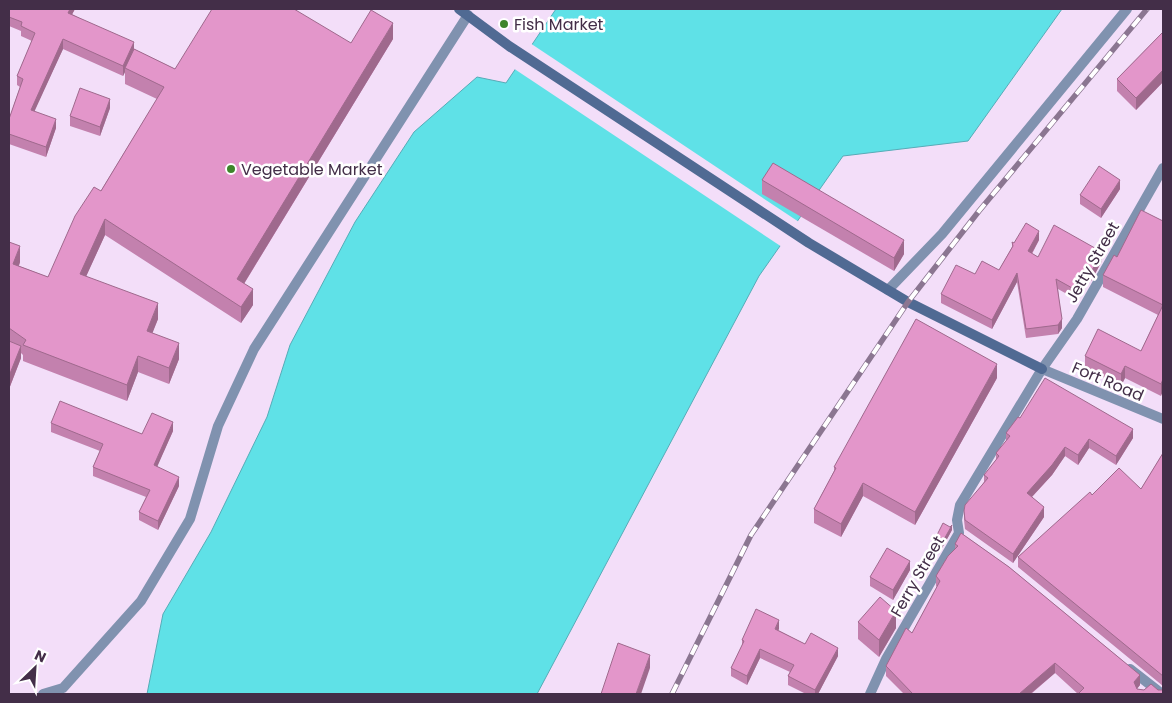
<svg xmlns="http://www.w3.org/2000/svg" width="1172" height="703" font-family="Poppins,sans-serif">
<rect width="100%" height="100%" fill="#f3def9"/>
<polygon fill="#5fe1e7" stroke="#57abb7" points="556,9 1062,9 968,141 843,156 759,276 537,694 147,694 163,614 211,532 267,417 290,345 355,222 414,132 477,77 506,83"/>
<polygon fill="#f3def9" points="530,43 799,222 782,247 513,68"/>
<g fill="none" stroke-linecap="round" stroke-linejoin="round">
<g stroke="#8092af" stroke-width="10">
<polyline points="888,290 942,234 1127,9"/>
<polyline points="1042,369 1163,419"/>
<polyline points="1130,669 1162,694"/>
<polyline points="43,694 63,688 141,601 190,519 218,426 254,349 468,15"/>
<polyline points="870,694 886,659 959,533 957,520 960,505 1042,369 1077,319 1163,168"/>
</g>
<polyline stroke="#506a93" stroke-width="10" points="459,9 509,46 809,243 908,302 1042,369"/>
<defs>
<polyline id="rail" points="672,694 751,535 908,302 979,211 1147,9"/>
</defs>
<use href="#rail" stroke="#8b7691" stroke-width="5.5"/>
<use href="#rail" stroke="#fff" stroke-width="4" stroke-dasharray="11" stroke-linecap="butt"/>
</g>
<g fill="#c381ae">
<polygon points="9,9 75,9 72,14 134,49 175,69 351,43 393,39 244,284 253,305 241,323 105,235 86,276 158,319 152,333 179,359 169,384 138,372 127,401 23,361 23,355 21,353 21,358 9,389 9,242 20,262 19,266 48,277 157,99 125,84 125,72 123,76 63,49 34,111 56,128 46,157 9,144 9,119 20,87 17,85 17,76 32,41 21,36 21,31 9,26"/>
<polygon points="1163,32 1163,82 1136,110 1117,91 1117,79"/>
<polygon points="110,108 100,136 70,126 70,116"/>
<polygon points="762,180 904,254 894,271 762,194"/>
<polygon points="1120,189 1101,218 1080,204 1080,195"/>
<polygon points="1163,221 1161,396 1125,378 1121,386 1085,368 1085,356 1141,351 1158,315 1103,287 1103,275 1117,257"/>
<polygon points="1039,240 1032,254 1038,257 1102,261 1091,281 1085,278 1074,298 1058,289 1062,328 1058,334 1026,338 1017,282 992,329 941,303 941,294 975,274 999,270 1012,247 1012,242 1014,243"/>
<polygon points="997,378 915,525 863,496 841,537 814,523 814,509 834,471 834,467"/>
<polygon points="1020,418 1133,438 1116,465 1089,448 1078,465 1065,456 1052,475 1032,497 1044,517 1013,563 965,529 964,520 964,511 984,482 984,475 996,460 996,453 1006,441 1006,433"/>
<polygon points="51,423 142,434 173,431 157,466 179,486 158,530 139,520 139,512 146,497 93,476 93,467 100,451 51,432"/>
<polygon points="1163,453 1163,686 1018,567 1018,557 1092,495 1141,489"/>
<polygon points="952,530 942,548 935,544 935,539"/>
<polygon points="961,533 1009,567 1140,675 1140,685 1137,689 1144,690 1151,684 1158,690 1163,690 1163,694 1078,694 1055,673 1031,694 904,694 886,676 886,666 906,628 912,633 937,587 936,586 936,576 948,556 955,549 955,544"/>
<polygon points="910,570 893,600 870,586 870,577"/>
<polygon points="858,622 896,628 879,657 858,639"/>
<polygon points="779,629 778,630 805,644 838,656 818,694 806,694 788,685 788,676 790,672 760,658 747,685 731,676 731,668 742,646 742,640"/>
</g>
<g fill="#9f698d">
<polygon points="70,9 75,9 68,22 68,13"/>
<polygon points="393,23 393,39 237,295 237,279"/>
<polygon points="63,39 63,49 31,119 31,110"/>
<polygon points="134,42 134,52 125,68 125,72 123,76 123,66"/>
<polygon points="1163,70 1163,82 1136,110 1136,98"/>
<polygon points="110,99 110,108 100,136 100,127"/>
<polygon points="56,119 56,128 46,157 46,147"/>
<polygon points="1120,180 1120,189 1101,218 1101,209"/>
<polygon points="105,219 105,235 80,290 80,274"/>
<polygon points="1039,231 1039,240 1028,260 1028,251"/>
<polygon points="904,240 904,254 894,271 894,258"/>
<polygon points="20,246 20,262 13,280 13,264"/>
<polygon points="1102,252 1102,261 1091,281 1091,272"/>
<polygon points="1085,269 1085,278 1074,298 1074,289"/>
<polygon points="1017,273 1017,282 992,329 992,320"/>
<polygon points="253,289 253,305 241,323 241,307"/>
<polygon points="158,303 158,319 147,347 147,331"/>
<polygon points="1062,319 1062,328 1058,334 1058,325"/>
<polygon points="179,343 179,359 169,384 169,368"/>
<polygon points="21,346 21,358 9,389 9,376"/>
<polygon points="138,356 138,372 127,401 127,385"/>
<polygon points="997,364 997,378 915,525 915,512"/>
<polygon points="1125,366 1125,378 1121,386 1121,374"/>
<polygon points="1163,379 1163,391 1161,396 1161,384"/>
<polygon points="173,422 173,431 154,474 154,465"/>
<polygon points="1133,429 1133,438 1116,465 1116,456"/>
<polygon points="1089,439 1089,448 1078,465 1078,455"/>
<polygon points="1065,447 1065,456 1052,475 1027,502 1027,493"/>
<polygon points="179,477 179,486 158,530 158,521"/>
<polygon points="863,483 863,496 841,537 841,524"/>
<polygon points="1044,507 1044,517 1013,563 1013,554"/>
<polygon points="952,525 952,530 942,548 942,543"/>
<polygon points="10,551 10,561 9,564 9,554"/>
<polygon points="910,561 910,570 893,600 893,590"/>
<polygon points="896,611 896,628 879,657 879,640"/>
<polygon points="779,620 779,629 775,637 775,629"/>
<polygon points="838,648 838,656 818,694 815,694 815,690"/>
<polygon points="760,649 760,658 747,685 747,676"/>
<polygon points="650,655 650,668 641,694 636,694"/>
<polygon points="1055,663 1055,673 1030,694 1019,694"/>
<polygon points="1140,675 1140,685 1134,692 1134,682"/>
</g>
<g fill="#e396ca" stroke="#9f698d">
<polygon points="9,9 70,9 68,13 134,42 123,66 63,39 31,110 56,119 46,147 9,134 9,119 23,79 17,76 35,33 21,26 22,22 9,17"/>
<polygon points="212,9 294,9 351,43 371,10 393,23 237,279 253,289 241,307 105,219 80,274 158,303 147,331 179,343 169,368 138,356 127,385 23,345 26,340 9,328 9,242 20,246 13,264 48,277 75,216 94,187 101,191 164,87 125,68 134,49 175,69"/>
<polygon points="1163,32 1163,70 1136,98 1117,79"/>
<polygon points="80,88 110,99 100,127 70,116"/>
<polygon points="773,163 904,240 894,258 762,180"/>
<polygon points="1099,166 1120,180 1101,209 1080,195"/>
<polygon points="1141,210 1163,221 1163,379 1161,384 1125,366 1121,374 1085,356 1098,329 1141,351 1163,305 1103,275 1114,255 1117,257"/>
<polygon points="1026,223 1039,231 1028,251 1038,257 1054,225 1102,252 1091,272 1085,269 1074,289 1056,279 1062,319 1058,325 1026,329 1017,273 992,320 941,294 956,265 975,274 982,261 999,270 1013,246 1012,242 1014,243"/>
<polygon points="916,319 997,364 915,512 863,483 841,524 814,509 836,468 834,467"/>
<polygon points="9,341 21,346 9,376"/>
<polygon points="1045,378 1133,429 1116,456 1089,439 1078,455 1065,447 1052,465 1027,493 1044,507 1013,554 965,520 964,511 965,505 988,478 984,475 999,456 996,453 1010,436 1006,433 1018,417 1020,418"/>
<polygon points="60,401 142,434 152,413 173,422 154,465 179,477 158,521 139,512 150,490 93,467 103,444 51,423"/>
<polygon points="1163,453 1163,676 1018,557 1090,492 1092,495 1119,468 1141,489"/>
<polygon points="943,523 950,527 952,525 942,543 935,539"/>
<polygon points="961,533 1009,567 1140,675 1134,682 1137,689 1144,690 1151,684 1158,690 1163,690 1163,694 1078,694 1084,688 1055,663 1019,694 913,694 886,666 906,628 912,633 940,581 936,576 948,556 958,546 955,544"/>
<polygon points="887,548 910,561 893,590 870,577"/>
<polygon points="880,597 896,611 879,640 858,622"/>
<polygon points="756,609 779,620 775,629 805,644 811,633 838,648 815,690 788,676 794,665 760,649 747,676 731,668 744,641 742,640"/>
<polygon points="618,643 650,655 636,694 601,694"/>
</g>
<g fill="#3e852a" stroke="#fff" stroke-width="2">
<circle cx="504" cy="24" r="5"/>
<circle cx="231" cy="169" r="5"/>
</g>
<g text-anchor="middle" stroke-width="5" stroke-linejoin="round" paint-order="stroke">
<g font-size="16" fill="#432e48" stroke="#fff" text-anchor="start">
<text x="514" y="30">Fish Market</text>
<text x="241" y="175">Vegetable Market</text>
</g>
<g font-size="16" fill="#432e48" stroke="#fff">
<text transform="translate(1092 262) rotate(-60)" y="6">Jetty Street</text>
<text transform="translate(1108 381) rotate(23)" y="6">Fort Road</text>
<text transform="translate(917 576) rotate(-60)" y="6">Ferry Street</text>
</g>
</g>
<rect width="1172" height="703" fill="none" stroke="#432e48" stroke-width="20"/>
<g transform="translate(35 668) rotate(25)" stroke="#ffffff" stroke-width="4" paint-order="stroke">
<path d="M0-4L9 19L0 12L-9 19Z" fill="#432e48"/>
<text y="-8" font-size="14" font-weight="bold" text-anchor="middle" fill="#432e48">N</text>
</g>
</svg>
